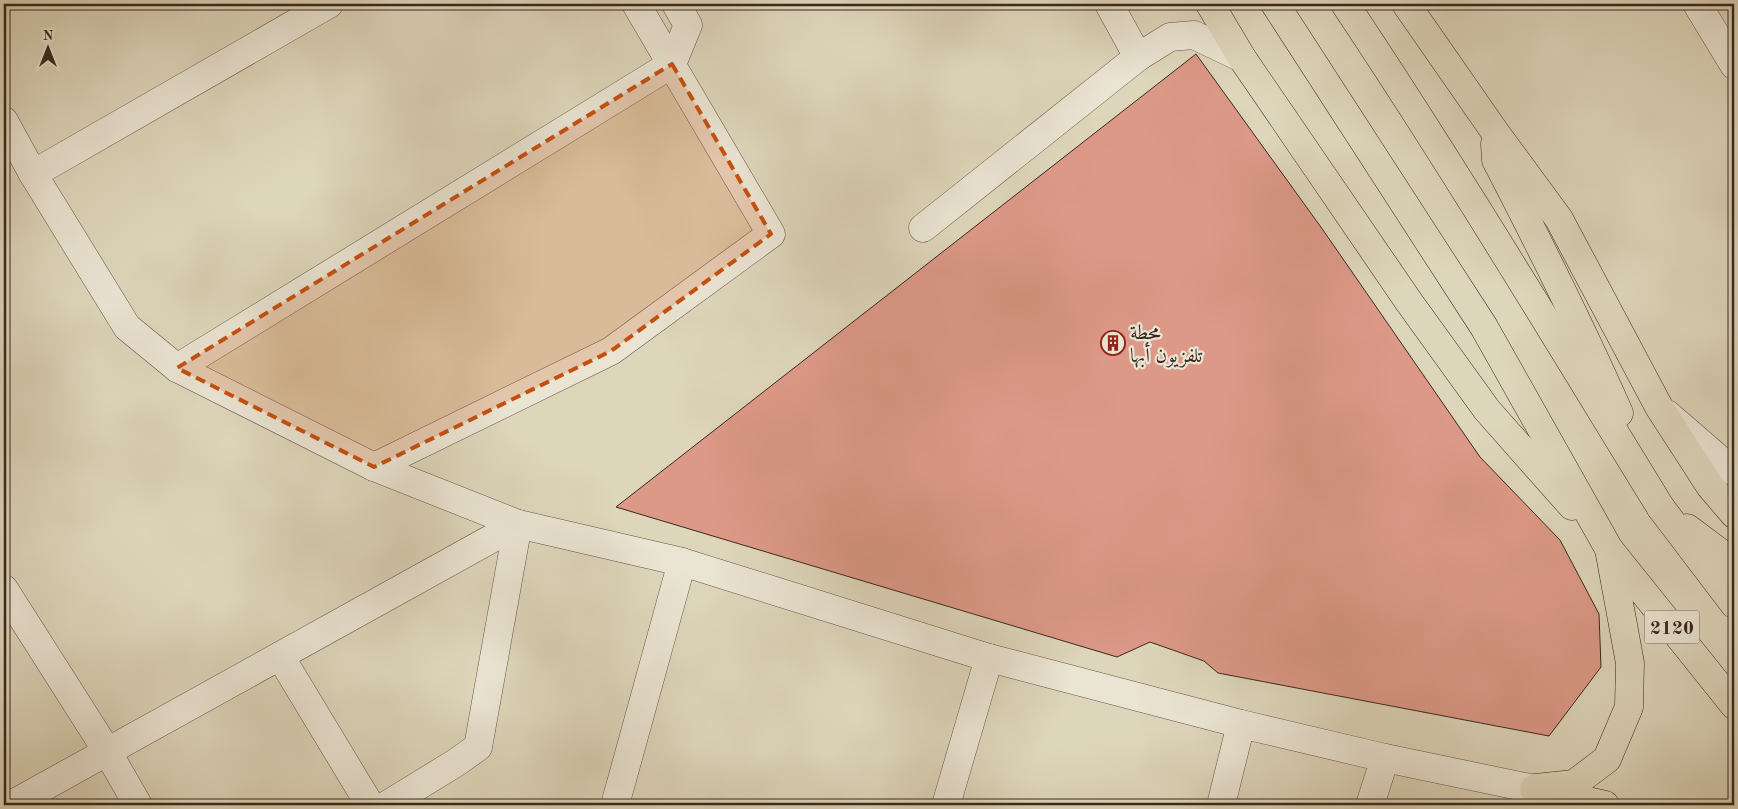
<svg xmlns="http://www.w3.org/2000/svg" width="1738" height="809" font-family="'Old Standard TT',Amiri,serif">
<rect width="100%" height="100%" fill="#ded6bb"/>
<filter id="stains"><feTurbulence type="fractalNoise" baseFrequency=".004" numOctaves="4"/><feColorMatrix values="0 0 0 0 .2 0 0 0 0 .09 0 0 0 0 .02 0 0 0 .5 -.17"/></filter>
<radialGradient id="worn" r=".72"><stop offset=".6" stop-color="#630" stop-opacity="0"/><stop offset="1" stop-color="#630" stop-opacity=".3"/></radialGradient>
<polygon fill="#d98" stroke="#3a281f" points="1196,54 1323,230 1480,457 1560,540 1599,614 1601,667 1549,736 1218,673 1204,661 1150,642 1117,657 616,507"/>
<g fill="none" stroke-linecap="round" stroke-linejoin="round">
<defs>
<g id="minor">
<polyline points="1697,4 1734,65"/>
<polyline points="1138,57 1170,37 1194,35 1242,58"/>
<polyline points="4,121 33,174 127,327 177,368 374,467 518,524 682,562 989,658 1241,724 1385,758 1534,789"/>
<polyline points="33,174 329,4"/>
<polyline points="923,228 1138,57 1109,4"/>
<polyline points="177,368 672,64 688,25 676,4"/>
<polyline points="1667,414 1734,472"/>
<polyline points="374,467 611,351 771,234 636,4"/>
<polyline points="4,589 107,751 138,805"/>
<polyline points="280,656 370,805"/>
<polyline points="11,805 518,524"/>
<polyline points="387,805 457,762 478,747 518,524"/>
<polyline points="615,805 682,562"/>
<polyline points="946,805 989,658"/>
<polyline points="1221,805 1241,724"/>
<polyline points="1370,805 1385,758"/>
</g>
<g id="major">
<polyline points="1210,4 1242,58 1409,302 1487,410 1572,506"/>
<polyline points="1275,4 1484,327 1609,549 1630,663 1629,707 1607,759 1574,784 1536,788"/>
<path d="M1345,4C1455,169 1557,339 1661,508"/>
<polyline points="1406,4 1495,132 1559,219 1659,407 1710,486 1734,514"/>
<path d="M1495,144L1496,160C1539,243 1581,327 1619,413"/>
</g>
<g id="highway">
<polyline points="1661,508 1734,604"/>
<polyline points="1687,528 1734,563"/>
<polyline points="1609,549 1734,705"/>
<polyline points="1534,789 1605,805"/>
</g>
</defs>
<use href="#minor" stroke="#635446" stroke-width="29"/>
<use href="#major" stroke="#3a281f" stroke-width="29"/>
<use href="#highway" stroke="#3a281f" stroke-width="29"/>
<use href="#minor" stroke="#eae4d3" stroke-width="28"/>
<use href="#major" stroke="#ded6bb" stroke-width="28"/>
<use href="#highway" stroke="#ded6bb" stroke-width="28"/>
</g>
<path fill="#c54f10" fill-opacity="0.2" stroke="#c54f10" stroke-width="4" stroke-dasharray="10 6" stroke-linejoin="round" d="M672,64L771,234L611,351L374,467L177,368Z"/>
<defs>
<symbol id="building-ring" viewBox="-11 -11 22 22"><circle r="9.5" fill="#eae4d3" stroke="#8f2418" stroke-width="1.5"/><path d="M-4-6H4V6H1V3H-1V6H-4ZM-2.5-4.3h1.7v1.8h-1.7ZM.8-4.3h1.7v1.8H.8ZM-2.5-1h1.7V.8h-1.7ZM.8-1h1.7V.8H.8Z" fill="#8f2418"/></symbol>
</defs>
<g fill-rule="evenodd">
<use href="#building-ring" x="1099" y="329" width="28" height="28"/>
</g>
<g text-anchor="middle" stroke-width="4.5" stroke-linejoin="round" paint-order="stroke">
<rect fill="#eae4d3" stroke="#6f6055" stroke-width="1" x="1644.5" y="610.5" width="55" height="33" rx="4"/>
<g font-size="19" font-weight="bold" fill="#3a281f">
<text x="1672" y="634">2120</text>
</g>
<g font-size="20" fill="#3a281f" stroke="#eae4d3" text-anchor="start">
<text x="1130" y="339">محطة<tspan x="1130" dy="23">تلفزيون أبها</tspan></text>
</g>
</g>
<rect width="1738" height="809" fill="none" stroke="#ded6bb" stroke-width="20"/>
<rect x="5" y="5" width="1728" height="799" fill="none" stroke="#3a281f" stroke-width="2.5"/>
<rect x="10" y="10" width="1718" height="789" fill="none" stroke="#3a281f"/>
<g transform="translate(48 48)" stroke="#eae4d3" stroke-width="4" paint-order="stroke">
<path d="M0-4L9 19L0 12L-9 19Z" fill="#3a281f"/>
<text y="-8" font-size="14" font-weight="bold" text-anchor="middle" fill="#3a281f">N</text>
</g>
<rect width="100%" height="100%" filter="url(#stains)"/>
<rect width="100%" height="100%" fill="url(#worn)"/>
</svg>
